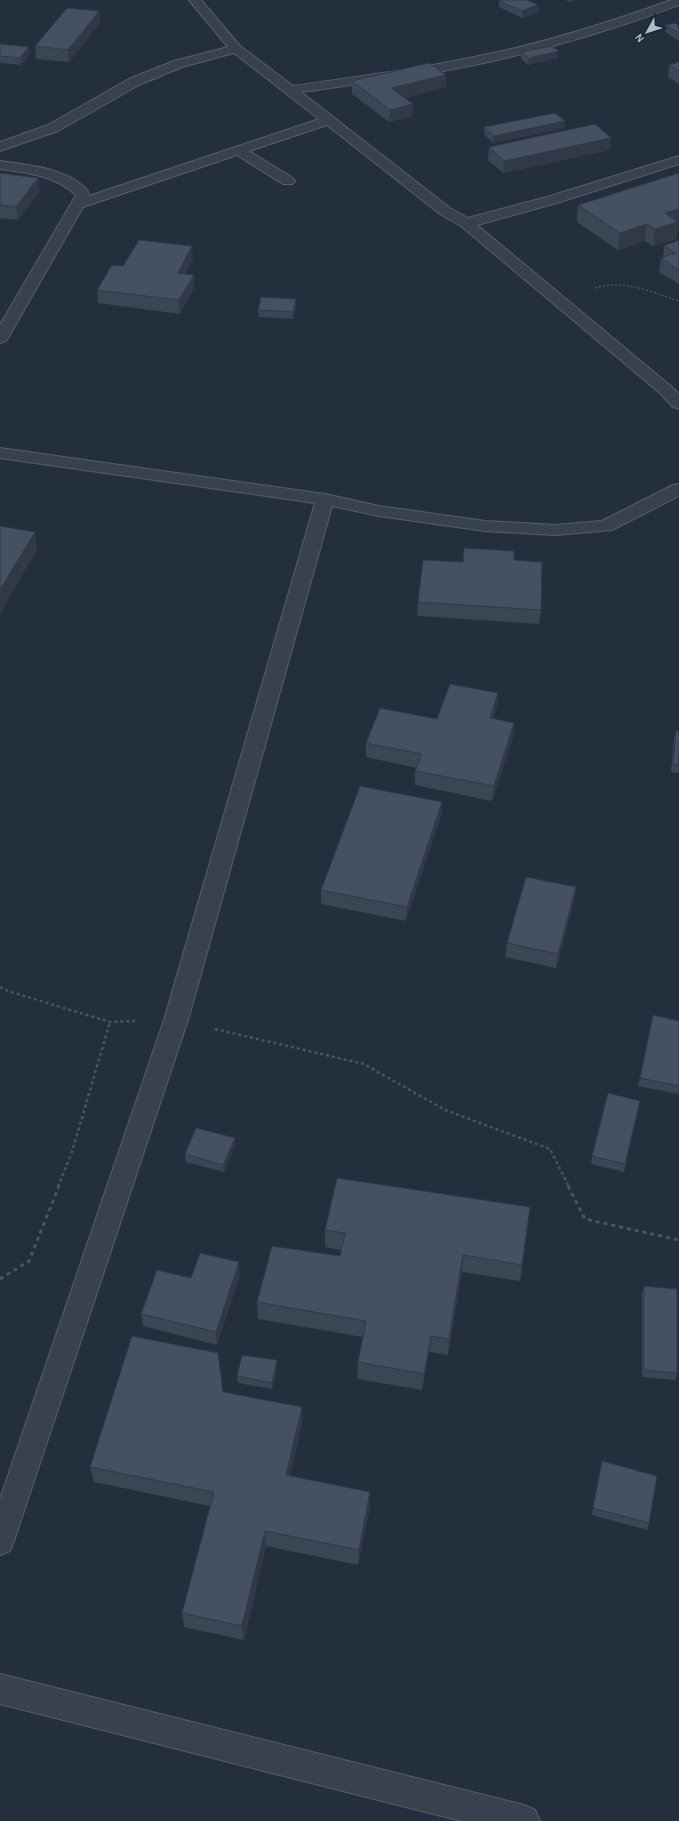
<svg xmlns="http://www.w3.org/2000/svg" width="679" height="1821" font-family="'Alegreya Sans',sans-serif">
<rect width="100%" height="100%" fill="#242f3e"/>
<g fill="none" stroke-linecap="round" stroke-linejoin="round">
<defs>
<g id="street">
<path d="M189,0H201L240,46L293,86C360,76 427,68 493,53C554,40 613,21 671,0H679V5C618,28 556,47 493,61C430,75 365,83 301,92L450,208L468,218L547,197L679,156V164L557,203L477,225L673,388L679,394V409L673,407L661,394L461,226L440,214L327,125L249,151L293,178L295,181L293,184H283L237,155L83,207L8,338L6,341L0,343V325L76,195C54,175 27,173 0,169V161C27,165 61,167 83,186C86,189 89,191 89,196L319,119L234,53L182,67L139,85L58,131L0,151V142L48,125L129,79L174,61L228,47Z"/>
<polygon points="0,448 325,494 379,506 485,521 555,525 602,521 673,485 679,484 679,496 612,530 555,535 485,531 379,516 332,506 188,1020 14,1541 10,1551 0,1555 0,1499 164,1020 315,503 0,458"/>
<polygon points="0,1674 524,1805 535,1810 540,1821 461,1821 0,1704"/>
</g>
</defs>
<use href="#street" stroke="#565f6c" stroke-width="2"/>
<path stroke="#44595c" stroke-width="1.5" stroke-dasharray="2 2" stroke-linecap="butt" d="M595,288C624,279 651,292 679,301"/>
<g stroke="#44595c" stroke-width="2.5" stroke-dasharray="3 3" stroke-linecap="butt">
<polyline points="0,987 8,991 110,1022 135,1021"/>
<polyline points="215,1029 364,1064 445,1110 550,1149 569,1187"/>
<polyline points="58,1187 72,1152 110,1022"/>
</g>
<g stroke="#44595c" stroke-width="3" stroke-dasharray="4 4" stroke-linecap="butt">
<polyline points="568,1186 585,1219 679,1240"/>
<polyline points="0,1279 29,1261 59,1186"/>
</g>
<use href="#street" fill="#38414e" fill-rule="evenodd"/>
</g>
<g fill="#3b4654">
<polygon points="565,0 576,0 571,2"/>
<polygon points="499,1 538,5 538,12 522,18 499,7"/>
<polygon points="99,11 100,23 69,62 36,59 35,46"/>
<polygon points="665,25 679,26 679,41 665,32"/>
<polygon points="0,44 29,47 30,54 21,65 0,63"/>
<polygon points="521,52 558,58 528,65 521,59"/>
<polygon points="679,62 679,84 668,77 669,65"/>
<polygon points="446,75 446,87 404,98 413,104 412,117 389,122 352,94 352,81"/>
<polygon points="565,121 565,128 493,143 484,134 484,127"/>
<polygon points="489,147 610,150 503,173 488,160"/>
<polygon points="0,173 40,191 18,220 0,218"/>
<polygon points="679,173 679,225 678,225 676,239 653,246 645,241 618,250 577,222 578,205"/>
<polygon points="679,240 679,284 659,272 661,258 663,258 664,246"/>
<polygon points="193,260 185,274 194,275 194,288 180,314 98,303 97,290 123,266"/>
<polygon points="296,299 296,306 293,319 259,317 258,310"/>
<polygon points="514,560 541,610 539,624 417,616 418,602"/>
<polygon points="497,707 493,719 514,723 513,737 492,801 415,785 415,771 417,768 366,757 366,743 437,719"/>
<polygon points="676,731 679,731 679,773 671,772 674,738"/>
<polygon points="442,802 441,816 406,921 321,904 321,890"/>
<polygon points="576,887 574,901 556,968 505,957 507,943"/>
<polygon points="653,1015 679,1021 679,1094 638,1086"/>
<polygon points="640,1101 624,1172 591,1164 592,1156"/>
<polygon points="235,1138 235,1146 224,1172 186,1162 185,1154"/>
<polygon points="530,1207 520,1281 462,1272 448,1355 429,1352 422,1390 357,1379 358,1362 363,1337 258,1319 257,1302 340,1256 341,1250 325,1247 325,1230"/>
<polygon points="240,1275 217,1345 143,1326 141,1314 191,1278"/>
<polygon points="644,1286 677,1373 675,1380 642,1377 642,1293"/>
<polygon points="277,1367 272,1389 238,1383 237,1376"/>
<polygon points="223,1392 302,1407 302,1423 290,1475 370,1507 358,1565 266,1546 244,1640 184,1627 182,1613 210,1506 94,1482 90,1467"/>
<polygon points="602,1461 649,1523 647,1530 592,1515"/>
</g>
<g fill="#303945">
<polygon points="571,0 576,0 571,2"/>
<polygon points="538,5 538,12 522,18 522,11"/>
<polygon points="99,11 100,23 69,62 68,50"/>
<polygon points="29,47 30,54 21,65 20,58"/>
<polygon points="559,51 558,58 528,65 529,58"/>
<polygon points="446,75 446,87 391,101 391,88"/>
<polygon points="413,104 412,117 389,122 390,110"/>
<polygon points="565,121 565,128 493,143 494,136"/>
<polygon points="611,138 610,150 503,173 504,161"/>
<polygon points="38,178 40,191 18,220 16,207"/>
<polygon points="679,209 679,225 678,225 676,239 653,246 655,229 665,213"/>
<polygon points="647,224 645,241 618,250 620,233"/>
<polygon points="192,246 193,260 179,286 178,273"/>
<polygon points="194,275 194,288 180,314 179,300"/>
<polygon points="296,299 296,306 293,319 293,312"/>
<polygon points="35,532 37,550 0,614 0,590"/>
<polygon points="498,693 497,707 489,733 490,718"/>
<polygon points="514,723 513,737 492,801 494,786"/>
<polygon points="442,802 441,816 406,921 407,907"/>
<polygon points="576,887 574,901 556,968 558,954"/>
<polygon points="235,1138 235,1146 224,1172 223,1165"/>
<polygon points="463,1255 462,1272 448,1355 449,1339"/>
<polygon points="239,1262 240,1275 217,1345 216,1332"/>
<polygon points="431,1336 429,1352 422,1390 424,1374"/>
<polygon points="277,1360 277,1367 272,1389 272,1383"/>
<polygon points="302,1407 302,1423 287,1490 286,1475"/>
<polygon points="370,1492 370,1507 358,1565 359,1550"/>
<polygon points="265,1531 266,1546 244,1640 242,1626"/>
</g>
<g fill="#455162" stroke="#303945">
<polygon points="501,0 527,0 538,5 522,11 499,1"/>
<polygon points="67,8 99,11 68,50 35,46"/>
<polygon points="675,23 679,26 679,33 665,25"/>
<polygon points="0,44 29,47 20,58 0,56"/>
<polygon points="551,46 559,51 529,58 521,52"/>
<polygon points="679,62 679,71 669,65"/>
<polygon points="429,63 446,75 391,88 413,104 390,110 352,81"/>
<polygon points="555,113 565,121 494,136 484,127"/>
<polygon points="595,124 611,138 504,161 489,147"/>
<polygon points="0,173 38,178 16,207 0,205"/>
<polygon points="679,173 679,209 665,213 678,222 655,229 647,224 620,233 578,205"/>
<polygon points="139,240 192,246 178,273 194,275 179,300 97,290 112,265 123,266"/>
<polygon points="679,240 679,270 661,258 676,253 664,246"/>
<polygon points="261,297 296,299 293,312 258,310"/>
<polygon points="0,526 35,532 0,590"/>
<polygon points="464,548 514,551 514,560 542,562 541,610 418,602 423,560 463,562"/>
<polygon points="450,684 498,693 490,718 514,723 494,786 415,771 422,754 366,743 380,708 437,719"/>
<polygon points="676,731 679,731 679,765 673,764"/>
<polygon points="360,786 442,802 407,907 321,890"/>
<polygon points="526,877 576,887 558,954 507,943"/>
<polygon points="653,1015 679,1021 679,1086 640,1078"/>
<polygon points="608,1093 640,1101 625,1164 592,1156"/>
<polygon points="196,1128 235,1138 223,1165 185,1154"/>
<polygon points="337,1178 530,1207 522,1265 463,1255 449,1339 431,1336 424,1374 358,1362 366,1321 257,1302 272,1246 340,1256 345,1233 325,1230"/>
<polygon points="200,1253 239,1262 216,1332 141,1314 157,1270 191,1278"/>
<polygon points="644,1286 677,1289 677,1373 644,1370"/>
<polygon points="132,1336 218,1353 223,1392 302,1407 286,1475 370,1492 359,1550 265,1531 242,1626 182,1613 214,1492 90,1467"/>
<polygon points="242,1355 277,1360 272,1383 237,1376"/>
<polygon points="602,1461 657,1476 649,1523 593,1508"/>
</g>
<g transform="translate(647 32) rotate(231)" stroke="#1d2633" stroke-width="3" paint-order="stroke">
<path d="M0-3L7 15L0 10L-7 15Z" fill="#b4bcc9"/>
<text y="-6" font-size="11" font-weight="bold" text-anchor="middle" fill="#b4bcc9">N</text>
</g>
</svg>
